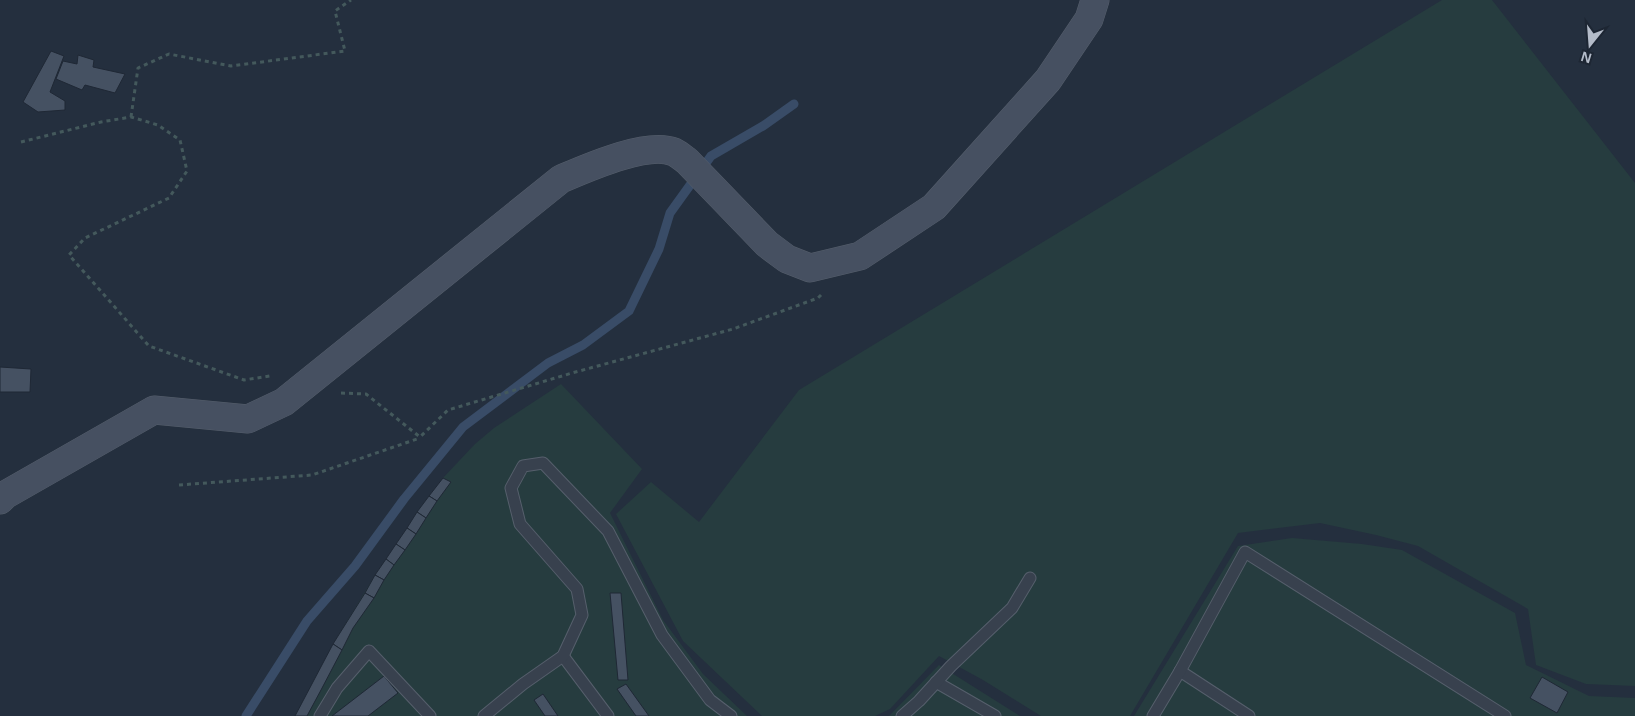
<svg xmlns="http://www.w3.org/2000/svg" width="1635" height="716" font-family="Arial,sans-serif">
<rect width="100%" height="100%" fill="#242f3e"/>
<g fill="#263c3f">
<polygon points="1442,0 1492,0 1635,183 1635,686 1586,684 1536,665 1528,609 1418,546 1376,535 1320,523 1238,533 1130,716 1041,716 983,680 939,656 890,709 875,716 762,716 683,641 616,514 651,482 699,522 799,390"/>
<polygon points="561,384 642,469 610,513 663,620 703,674 747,716 295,716 333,644 375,575 443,478 475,444 494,428"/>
<polygon points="1292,538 1362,544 1402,550 1515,613 1526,665 1589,696 1635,698 1635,716 1134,716 1238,546"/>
<polygon points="939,665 1020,716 889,716"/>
</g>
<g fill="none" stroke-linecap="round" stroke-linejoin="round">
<polyline stroke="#394c67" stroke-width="9" points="246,716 307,621 355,566 404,499 463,427 548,363 583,345 629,311 659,249 670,213 711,156 763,126 794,104"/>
</g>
<g fill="#455162" stroke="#1f2835">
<polygon points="51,51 64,56 50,92 65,101 65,110 38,112 23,102"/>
<polygon points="78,55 94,60 93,67 125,74 115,93 85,85 82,90 56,79 63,61 77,64"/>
<polygon points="0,367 31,369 30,392 0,392"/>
<polygon points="443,478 451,482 437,501 429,496"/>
<polygon points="429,496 437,501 426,518 417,512"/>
<polygon points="417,512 426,518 416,534 407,528"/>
<polygon points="407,528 416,534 405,550 396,544"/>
<polygon points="396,544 405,550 394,565 386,559"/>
<polygon points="386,559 394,565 384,580 375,575"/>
<polygon points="375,575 384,580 374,598 365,593"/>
<polygon points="365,593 374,598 353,628 342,650 333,644"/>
<polygon points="610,593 621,593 628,680 618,680"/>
<polygon points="333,644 342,650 321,690 307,716 295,716"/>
<polygon points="384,676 398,693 368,716 332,716"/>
<polygon points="1542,677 1568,692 1557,713 1530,698"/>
<polygon points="626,684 649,716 636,716 617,689"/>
<polygon points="543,694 558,716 545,716 534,700"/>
</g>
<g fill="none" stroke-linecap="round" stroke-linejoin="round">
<defs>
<g id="lane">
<polyline points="563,656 608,716"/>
<polyline points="1180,671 1249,716"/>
<polyline points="936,682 995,716"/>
<polyline points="320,716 337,688 369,651 430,716"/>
<polyline points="484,716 523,684 563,656 582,615 577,589 520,524 511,488 523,466 543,463 608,531 662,635 710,700 731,716"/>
<polyline points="902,716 919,701 951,666 1012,608 1030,578"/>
<polyline points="1153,716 1180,671 1245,552 1505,716"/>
</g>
<path id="secondary" d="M0,500L5,495L154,410L248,419L284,402L561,179C587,168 647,141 674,152C678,154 683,158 687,161L767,244L787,259L810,268L860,256L934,207L1048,80L1089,19L1095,0"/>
</defs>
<use href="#lane" stroke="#565f6c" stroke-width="13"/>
<use href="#secondary" stroke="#565f6c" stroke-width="29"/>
<g stroke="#44595c" stroke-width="3" stroke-dasharray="4 4" stroke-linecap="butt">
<polyline points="131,117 138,68 169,54 231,66 345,51 335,11 351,0"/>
<polyline points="21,142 101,122 131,117 158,125 180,140 187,171 169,198 85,238 69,255 149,346 244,380 270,376"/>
<polyline points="341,393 366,394 420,437 448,410 572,373 733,329 818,298 822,294"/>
<polyline points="179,485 312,475 420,438"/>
</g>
<use href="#lane" stroke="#38414e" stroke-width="11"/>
<use href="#secondary" stroke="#465061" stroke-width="28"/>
</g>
<g transform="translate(1590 45) rotate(197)" stroke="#1d2633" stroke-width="4" paint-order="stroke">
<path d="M0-4L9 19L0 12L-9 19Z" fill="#b4bcc9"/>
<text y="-8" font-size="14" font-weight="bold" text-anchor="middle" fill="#b4bcc9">N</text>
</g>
</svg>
